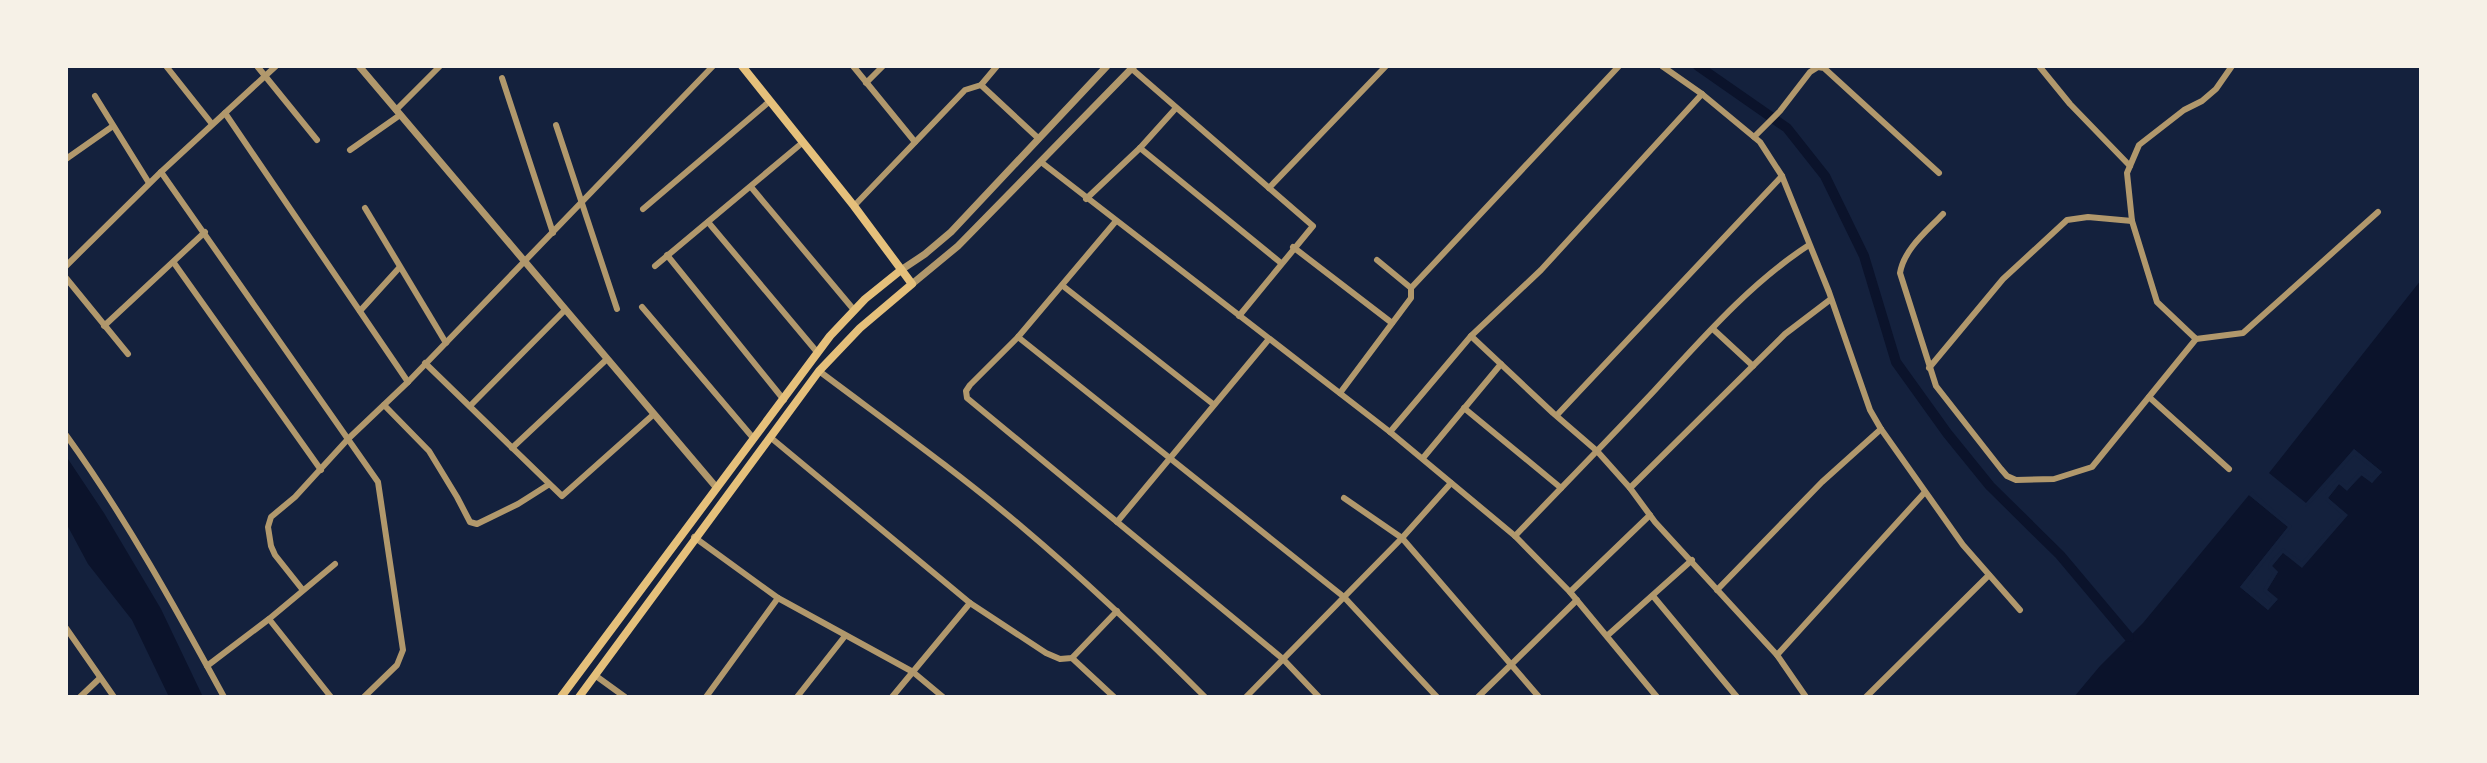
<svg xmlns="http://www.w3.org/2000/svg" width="2487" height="763" font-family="'Archivo Narrow',sans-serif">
<rect width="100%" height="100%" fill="#14213d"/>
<g fill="#0b132b">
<polygon points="2421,280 2421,697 2074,697 2100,666 2143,623 2249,495 2288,527 2240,587 2268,610 2277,600 2267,590 2278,572 2272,566 2283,552 2302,567 2347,515 2328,498 2339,484 2347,490 2362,475 2372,483 2382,472 2354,449 2306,503 2269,473"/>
<polygon points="66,456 104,513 161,609 203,697 169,697 132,620 88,564 66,523"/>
</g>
<polygon fill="#14213d" points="2354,449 2382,472 2372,483 2361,475 2347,491 2339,484 2328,498 2348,515 2302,568 2283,553 2272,566 2278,572 2267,590 2278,599 2268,610 2240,587 2288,527 2249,495 2252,491 2292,526 2246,586 2268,605 2272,600 2263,590 2273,573 2268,568 2269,563 2283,548 2302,562 2342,515 2325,500 2325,495 2338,480 2347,485 2360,471 2372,478 2377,472 2354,455 2309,505 2305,507"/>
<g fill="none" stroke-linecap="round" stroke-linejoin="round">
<polyline stroke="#0b132b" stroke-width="10" points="1698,66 1787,128 1825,176 1864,256 1896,362 1947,433 1990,486 2060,555 2129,637"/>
<g stroke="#b1986c" stroke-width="6">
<polyline points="166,66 212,124"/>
<polyline points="257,66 317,140"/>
<polyline points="853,66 915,142"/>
<polyline points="1662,66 1702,94 1760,142 1782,176 1829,292 1870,410 1881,429 1963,545 2020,610"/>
<polyline points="2039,66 2070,104 2130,166"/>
<polyline points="2232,66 2216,89 2202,101 2184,110 2139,145 2127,173 2132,221 2157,302 2196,339 2243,333 2378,212"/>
<polyline points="1132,69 1313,226 1239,316"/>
<polyline points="502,78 553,233"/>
<polyline points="866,83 883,66"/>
<polyline points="981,85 1038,138"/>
<polyline points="95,96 149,183"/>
<polyline points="396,110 440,66"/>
<polyline points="225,113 408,382"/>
<polyline points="556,125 617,309"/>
<polyline points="1754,137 1780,111 1810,72 1818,67 1824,68 1939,173"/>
<polyline points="1140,148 1281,263"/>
<polyline points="350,150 400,115"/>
<polyline points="66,159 113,126"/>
<polyline points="1041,162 1390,432 1515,536 1570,592 1657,697"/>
<polyline points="161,172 378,482 403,650 397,665 364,697"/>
<polyline points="751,187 854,310"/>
<polyline points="1269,188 1386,66"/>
<polyline points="1086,199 1140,148 1176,108"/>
<polyline points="854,206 965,90 981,85 997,66"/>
<polyline points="365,208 446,343"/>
<polyline points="643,209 770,101"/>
<path d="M1943,214C1927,231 1904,249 1900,273L1936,386L2001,469L2007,476L2016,480L2054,479L2092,467L2196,339"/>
<polyline points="1116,221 1018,337 970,385 966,391 967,398 1283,659 1319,697"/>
<polyline points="708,222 817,352"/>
<polyline points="1293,247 1392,323"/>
<polyline points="667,255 784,400"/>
<polyline points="174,263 321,470"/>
<polyline points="66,266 161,172 276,66"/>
<polyline points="655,266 802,143"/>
<polyline points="66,278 128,354"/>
<polyline points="1063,286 1213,404"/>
<polyline points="1411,288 1619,66"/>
<polyline points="642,307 754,439"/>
<polyline points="360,311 399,268"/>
<polyline points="104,326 205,232"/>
<polyline points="1713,329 1753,366"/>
<polyline points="1471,336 1553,413 1597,451 1630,488 1655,522 1777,655 1806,697"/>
<polyline points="1018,337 1344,597 1437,697"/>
<polyline points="425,363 562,496 654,414"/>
<polyline points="1929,368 2003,279 2067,220 2088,217 2132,221"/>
<path d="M819,371C887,422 957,472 1022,527C1086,581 1146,638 1205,697"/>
<polyline points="1340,393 1411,298 1411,288 1377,260"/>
<polyline points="2149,397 2229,469"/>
<polyline points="384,405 429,451 457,497 470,522 477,524 518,504 548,485"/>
<polyline points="470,406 565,310"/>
<polyline points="1464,408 1561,488"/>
<polyline points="1557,415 1782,176"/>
<polyline points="1390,432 1471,336 1541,270 1702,94"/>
<path d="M66,435C126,518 175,607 224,697"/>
<polyline points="770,437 970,603 1046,653 1060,659 1072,658 1117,611"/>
<polyline points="512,448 607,359"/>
<polyline points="1423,458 1501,364"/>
<polyline points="1630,488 1785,334 1831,299"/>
<polyline points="1344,498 1402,538 1539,697"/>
<polyline points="1117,522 1269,339"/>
<path d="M1515,536C1561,488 1608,440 1654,391C1701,340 1750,283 1809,245"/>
<polyline points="694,537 778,598 913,672 943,697"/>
<polyline points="302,589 275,555 271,546 268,527 271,517 295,497 348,439 408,382 713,66"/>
<polyline points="1717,590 1822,482 1881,429"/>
<polyline points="1570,592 1650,515"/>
<polyline points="1653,596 1737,697"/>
<polyline points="269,619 331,697"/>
<polyline points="66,628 114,697"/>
<polyline points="1608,635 1692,560"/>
<polyline points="1777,655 1925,492"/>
<polyline points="1072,658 1114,697"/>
<polyline points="207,666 269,619 335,564"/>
<polyline points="596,676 625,697"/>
<polyline points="80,697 100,678"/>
<polyline points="706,697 778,598"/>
<polyline points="797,697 845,636"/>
<polyline points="892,697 970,603"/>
<polyline points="1246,697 1402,538 1451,483"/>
<polyline points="1478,697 1577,600"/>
<polyline points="1866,697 1989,575"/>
</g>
<g stroke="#b1986c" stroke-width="7">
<polyline points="359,66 716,487"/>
<polyline points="901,270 925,254 951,232 1107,66"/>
<polyline points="912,284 958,246 1134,66"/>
</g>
<g stroke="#e5c07b" stroke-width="8">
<polyline points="561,697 830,336 865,299 901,270"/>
<polyline points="579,697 819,371 860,328 912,284 854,206 742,66"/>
</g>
</g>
<rect width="2487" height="763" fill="none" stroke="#f6f1e7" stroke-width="136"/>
</svg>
